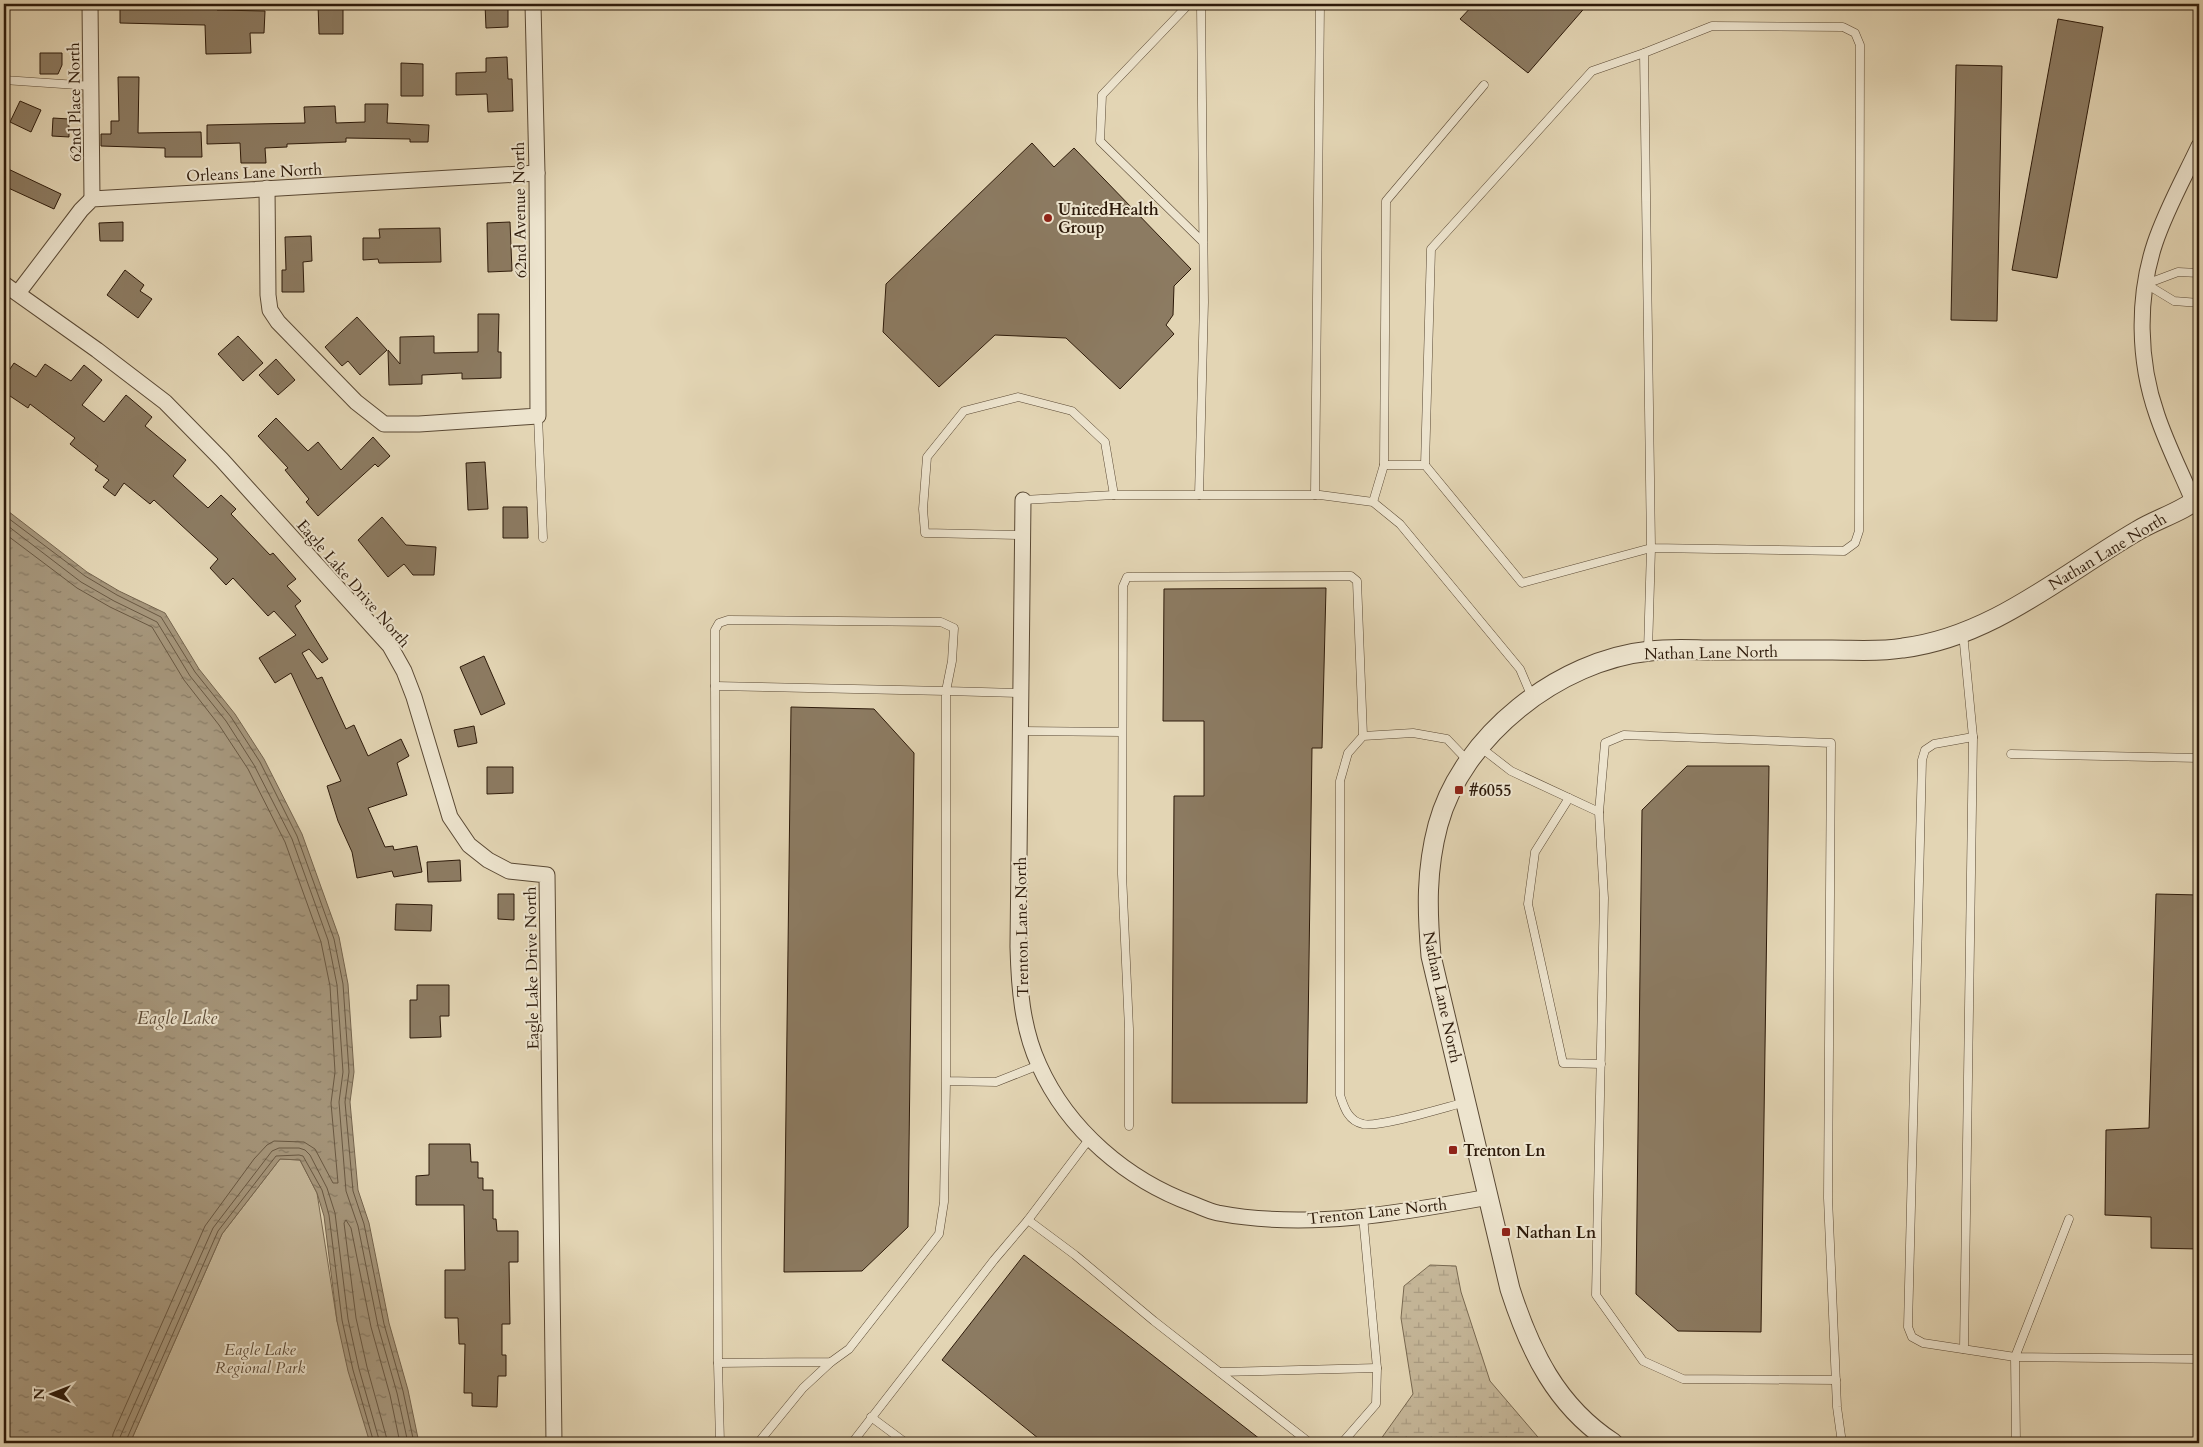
<svg xmlns="http://www.w3.org/2000/svg" width="2203" height="1447" font-family="Cardo,serif">
<defs>
<pattern id="wetland-marsh" width="20" height="14" patternUnits="userSpaceOnUse" patternTransform="scale(1.25)"><rect width="20" height="14" fill="#c4b597"/><path d="M1 5h8M5 5V1M11 12h8M15 12V8" fill="none" stroke="#a99b81"/></pattern>
<pattern id="water-ripples" width="26" height="14" patternUnits="userSpaceOnUse" patternTransform="scale(1.25)"><rect width="26" height="14" fill="#a5957a"/><path d="M2 4q2-2 4 0t4 0M15 11q2-2 4 0t4 0" fill="none" stroke="#877962"/></pattern>
</defs>
<rect width="100%" height="100%" fill="#e3d5b4"/>
<filter id="stains"><feTurbulence type="fractalNoise" baseFrequency=".004" numOctaves="4"/><feColorMatrix values="0 0 0 0 .2 0 0 0 0 .09 0 0 0 0 .02 0 0 0 .5 -.17"/></filter>
<radialGradient id="worn" r=".72"><stop offset=".6" stop-color="#630" stop-opacity="0"/><stop offset="1" stop-color="#630" stop-opacity=".3"/></radialGradient>
<polygon fill="url(#wetland-marsh)" stroke="#786850" points="1430,1265 1456,1266 1461,1292 1490,1381 1543,1443 1378,1443 1413,1394 1401,1318 1404,1286"/>
<polygon fill="#c4b597" stroke="#786850" points="280,1159 300,1160 317,1193 337,1321 373,1443 130,1443 222,1234"/>
<polygon fill="url(#water-ripples)" stroke="#75644d" points="4,508 87,572 119,591 165,613 199,669 235,714 264,759 302,834 339,937 348,984 354,1072 350,1102 358,1190 369,1223 389,1323 408,1390 419,1443 370,1443 348,1371 337,1321 324,1216 317,1193 300,1160 280,1159 222,1234 130,1443 4,1443"/>
<g fill="none" stroke-linecap="round" stroke-linejoin="round">
<g stroke="#695842" stroke-width="1">
<polyline points="4,515 85,576 117,595 161,617 195,672 231,717 260,762 297,836 334,939 343,984 349,1072 345,1102 353,1191 364,1224 384,1324 403,1391 414,1443"/>
<polyline points="4,523 81,582 114,601 157,622 190,676 226,721 254,765 292,839 328,940 337,985 343,1072 339,1102 346,1191 358,1226 378,1326 397,1393 408,1443"/>
<polyline points="4,533 77,588 110,607 152,627 184,680 219,725 248,769 285,842 321,942 330,986 335,1072 331,1103 338,1183 333,1183 315,1149 304,1142 274,1141 267,1145 254,1159 205,1226 113,1434 112,1443"/>
<polyline points="119,1443 120,1437 213,1228 272,1151 279,1148 299,1148 305,1150 310,1155 327,1188 335,1213 348,1319 359,1369 380,1443"/>
<polyline points="125,1443 218,1231 276,1156 299,1155 303,1156 322,1190 329,1215 342,1320 353,1370 374,1443"/>
<polyline points="388,1443 367,1367 356,1318 344,1223 346,1220 351,1228 371,1327 390,1395 400,1443"/>
</g>
</g>
<g fill="#8c7b62" stroke="#2d1a0a">
<polygon points="120,4 217,4 217,10 265,11 264,33 250,33 251,53 206,54 205,25 120,23"/>
<polygon points="318,4 343,4 343,34 319,34"/>
<polygon points="485,4 508,4 508,27 486,28"/>
<polygon points="1474,4 1588,4 1528,73 1460,19"/>
<polygon points="2058,19 2103,27 2057,278 2012,270"/>
<polygon points="40,53 62,53 62,65 58,74 40,74"/>
<polygon points="507,57 508,79 512,79 513,111 488,112 487,94 456,95 456,73 486,72 486,58"/>
<polygon points="401,63 423,64 423,96 401,96"/>
<polygon points="1956,65 2002,66 1997,321 1951,320"/>
<polygon points="118,77 139,77 138,133 201,132 202,157 165,157 165,148 101,146 101,134 111,134 111,121 119,121"/>
<polygon points="20,101 41,110 31,132 10,122"/>
<polygon points="365,104 388,104 387,123 429,125 428,142 410,142 410,139 346,138 346,142 287,144 287,147 265,148 266,163 241,163 240,143 207,144 207,125 305,123 304,107 335,106 336,123 365,122"/>
<polygon points="53,118 69,119 69,137 52,136"/>
<polygon points="1032,143 1054,167 1074,148 1191,269 1174,286 1173,315 1166,325 1174,334 1120,389 1066,338 995,335 939,387 883,332 886,284"/>
<polygon points="4,167 61,194 54,209 4,186"/>
<polygon points="123,222 123,241 100,241 99,223"/>
<polygon points="510,222 512,271 488,272 487,223"/>
<polygon points="440,228 441,262 379,263 378,259 363,260 363,238 380,238 379,229"/>
<polygon points="311,236 312,261 303,262 304,292 282,292 282,270 286,270 285,237"/>
<polygon points="125,270 144,285 140,291 152,299 138,318 107,295"/>
<polygon points="478,314 499,314 498,352 501,352 501,378 462,379 462,373 422,375 422,384 389,385 388,350 400,364 400,337 434,336 434,353 478,352"/>
<polygon points="357,317 387,350 360,375 348,361 342,366 325,347"/>
<polygon points="238,336 263,363 243,381 218,354"/>
<polygon points="276,359 295,380 278,395 259,375"/>
<polygon points="14,363 36,377 45,364 71,381 84,365 102,380 82,405 104,422 126,395 152,417 145,426 186,460 173,476 208,508 221,495 236,509 231,514 270,555 273,553 296,579 287,586 301,601 295,606 328,659 322,663 309,649 302,653 317,679 322,677 346,729 354,725 368,756 401,739 409,756 397,763 407,795 368,808 385,847 393,846 394,850 417,846 422,872 394,877 392,871 357,878 352,852 338,821 327,786 341,781 291,673 275,683 259,658 296,635 274,611 268,616 233,578 226,585 210,568 218,559 154,500 150,504 124,483 115,496 103,487 109,480 95,470 98,466 70,444 75,438 30,404 28,408 4,392 4,378"/>
<polygon points="276,418 308,451 318,442 341,470 373,437 390,456 378,467 375,464 318,516 306,502 309,499 285,470 288,468 258,436"/>
<polygon points="485,462 488,509 468,510 466,463"/>
<polygon points="503,507 527,507 528,538 503,538"/>
<polygon points="382,517 406,545 436,547 434,575 413,575 404,564 388,577 358,540"/>
<polygon points="1326,588 1322,748 1312,748 1307,1103 1172,1103 1174,796 1204,796 1204,721 1163,721 1164,589"/>
<polygon points="484,656 505,704 481,715 460,667"/>
<polygon points="791,707 874,709 914,753 908,1227 862,1271 784,1272"/>
<polygon points="474,726 477,743 458,747 454,730"/>
<polygon points="1687,766 1769,766 1761,1332 1678,1331 1636,1294 1642,810"/>
<polygon points="487,767 513,767 513,793 487,794"/>
<polygon points="460,860 461,881 428,882 427,862"/>
<polygon points="498,894 514,894 514,920 498,919"/>
<polygon points="2156,894 2199,895 2199,1249 2151,1248 2151,1217 2105,1215 2106,1130 2149,1128"/>
<polygon points="396,904 432,905 431,931 395,930"/>
<polygon points="417,985 449,985 449,1016 440,1016 441,1037 410,1038 410,1000 417,1000"/>
<polygon points="429,1144 470,1144 471,1162 478,1162 478,1178 483,1178 483,1190 493,1190 493,1219 496,1219 497,1231 518,1231 518,1262 509,1262 510,1324 502,1324 502,1355 506,1355 506,1376 498,1376 497,1407 472,1406 472,1393 464,1393 465,1344 459,1344 458,1318 445,1318 445,1270 465,1270 464,1205 416,1205 416,1176 429,1175"/>
<polygon points="1024,1255 1265,1443 1044,1443 942,1360"/>
</g>
<g fill="none" stroke-linecap="round" stroke-linejoin="round">
<defs>
<g id="service">
<polyline points="1189,4 1102,95 1100,141 1203,242"/>
<polyline points="4,80 92,86"/>
<polyline points="1484,85 1386,201 1384,465 1425,465 1522,583 1651,548 1844,551 1855,543 1859,531 1860,45 1855,33 1843,27 1712,26 1644,53 1651,548 1648,651"/>
<polyline points="2199,273 2178,272 2146,284 2174,301 2199,303"/>
<polyline points="538,416 543,538"/>
<polyline points="1425,465 1431,249 1592,71 1644,53"/>
<polyline points="1199,495 1204,302 1201,4"/>
<polyline points="1315,495 1320,4"/>
<polyline points="1023,500 1114,495 1320,495 1373,502 1400,524 1520,669 1532,697"/>
<polyline points="1373,502 1384,465"/>
<polyline points="2194,503 2199,516"/>
<polyline points="1022,535 925,533 923,509 927,457 964,411 1018,397 1072,411 1105,442 1114,495"/>
<polyline points="1963,633 1973,737 1934,744 1925,750 1922,760 1908,1327 1912,1337 1923,1343 2015,1357 2016,1443"/>
<polyline points="715,686 715,630 719,623 728,620 941,622 954,628 952,661 946,691 1022,693"/>
<polyline points="1021,731 1122,732"/>
<polyline points="1480,747 1511,771 1599,812 1605,743 1624,735 1831,743 1828,1198 1837,1407 1842,1443"/>
<polyline points="2011,754 2199,758"/>
<polyline points="1569,798 1535,852 1528,904 1563,1063 1601,1064"/>
<polyline points="1599,812 1604,898 1596,1295 1643,1361 1683,1379 1836,1380"/>
<polyline points="946,1081 944,1202 939,1234 849,1349 831,1362 718,1363 715,686 946,691 946,1081 996,1082 1039,1065"/>
<path d="M1466,1102C1446,1107 1379,1128 1363,1124C1348,1121 1344,1107 1340,1095V781L1348,753L1363,736L1413,733L1447,739L1468,761"/>
<polyline points="1129,1126 1129,1029 1122,874 1123,586 1127,577 1351,576 1357,581 1363,736"/>
<polyline points="2069,1219 2015,1357 2199,1359"/>
<polyline points="1028,1220 1090,1138"/>
<polyline points="1964,1349 1973,737"/>
<polyline points="718,1363 720,1443"/>
<polyline points="1220,1372 1377,1368"/>
<polyline points="871,1417 906,1443"/>
<polyline points="758,1443 803,1388 831,1362"/>
<polyline points="852,1443 994,1260 1028,1220 1075,1255 1154,1321 1310,1443"/>
<polyline points="1342,1443 1376,1404 1377,1368 1363,1216"/>
</g>
<g id="minor">
<polyline points="90,4 92,199"/>
<polyline points="267,188 268,295 270,310 278,322 356,402 384,424 419,424 538,416 537,173 533,4"/>
<polyline points="4,284 97,350 165,402 222,460 390,646 404,671 414,697 450,817 469,845 488,860 509,871 547,875 554,1443"/>
<polyline points="18,293 81,210 92,199 537,173"/>
<path d="M1023,500L1018,947C1019,987 1022,1028 1039,1065C1068,1130 1127,1180 1193,1204C1201,1207 1209,1211 1218,1213C1307,1230 1401,1213 1489,1197"/>
<path d="M2194,503C2182,474 2167,445 2157,415C2138,361 2137,297 2155,243C2166,210 2184,178 2199,146"/>
</g>
<path id="tertiary" d="M1613,1443C1556,1406 1530,1351 1510,1289L1431,956C1427,910 1426,870 1438,825C1462,736 1559,660 1650,651C1671,648 1694,650 1716,650C1755,650 1793,650 1832,650C1856,650 1880,652 1903,648C1992,637 2063,574 2137,531C2154,520 2187,510 2199,497"/>
</defs>
<use href="#service" stroke="#5a4934" stroke-width="9"/>
<use href="#minor" stroke="#5a4934" stroke-width="17"/>
<use href="#tertiary" stroke="#5a4934" stroke-width="21"/>
<use href="#service" stroke="#ede4ce" stroke-width="8"/>
<use href="#minor" stroke="#ede4ce" stroke-width="15"/>
<use href="#tertiary" stroke="#ede4ce" stroke-width="19"/>
</g>
<g fill="#8f2418" stroke="#ede4ce" stroke-width="2">
<circle cx="1048" cy="218" r="5"/>
<rect x="1454" y="785" width="10" height="10" rx="2.5"/>
<rect x="1448" y="1145" width="10" height="10" rx="2.5"/>
<rect x="1501" y="1227" width="10" height="10" rx="2.5"/>
</g>
<g text-anchor="middle" stroke-width="4" stroke-linejoin="round" paint-order="stroke">
<g font-size="16" fill="#2d1a0a" stroke="#ede4ce">
<text transform="translate(74 102) rotate(-91)" y="6">62nd Place North</text>
<text transform="translate(254 172) rotate(-3)" y="6">Orleans Lane North</text>
<text transform="translate(519 210) rotate(-91)" y="6">62nd Avenue North</text>
<text transform="translate(2107 551) rotate(-31)" y="6">Nathan Lane North</text>
<text transform="translate(354 583) rotate(49)" y="6">Eagle Lake Drive North</text>
<text transform="translate(1711 652) rotate(-1)" y="6">Nathan Lane North</text>
<text transform="translate(1021 927) rotate(-91)" y="6">Trenton Lane North</text>
<text transform="translate(531 968) rotate(-91)" y="6">Eagle Lake Drive North</text>
<text transform="translate(1443 997) rotate(78)" y="6">Nathan Lane North</text>
<text transform="translate(1377 1211) rotate(-6)" y="6">Trenton Lane North</text>
</g>
<g font-size="16" font-weight="bold" fill="#2d1a0a" stroke="#ede4ce" text-anchor="start">
<text x="1058" y="215">UnitedHealth<tspan x="1058" dy="18">Group</tspan></text>
<text x="1469" y="796">#6055</text>
<text x="1463" y="1156">Trenton Ln</text>
<text x="1516" y="1238">Nathan Ln</text>
</g>
<g font-size="16" font-style="italic" fill="#5a4834" stroke="#ede4ce">
<text x="260" y="1355">Eagle Lake<tspan x="260" dy="18">Regional Park</tspan></text>
</g>
<g font-size="18" font-style="italic" fill="#5d4b37" stroke="#ede4ce">
<text x="177" y="1024">Eagle Lake</text>
</g>
</g>
<rect width="2203" height="1447" fill="none" stroke="#e3d5b4" stroke-width="20"/>
<rect x="5" y="5" width="2193" height="1437" fill="none" stroke="#2d1a0a" stroke-width="2.5"/>
<rect x="10" y="10" width="2183" height="1427" fill="none" stroke="#2d1a0a"/>
<g transform="translate(52 1394) rotate(270)" stroke="#ede4ce" stroke-width="4" paint-order="stroke">
<path d="M0-4L9 19L0 12L-9 19Z" fill="#2d1a0a"/>
<text y="-8" font-size="14" font-weight="bold" text-anchor="middle" fill="#2d1a0a">N</text>
</g>
<rect width="100%" height="100%" filter="url(#stains)"/>
<rect width="100%" height="100%" fill="url(#worn)"/>
</svg>
